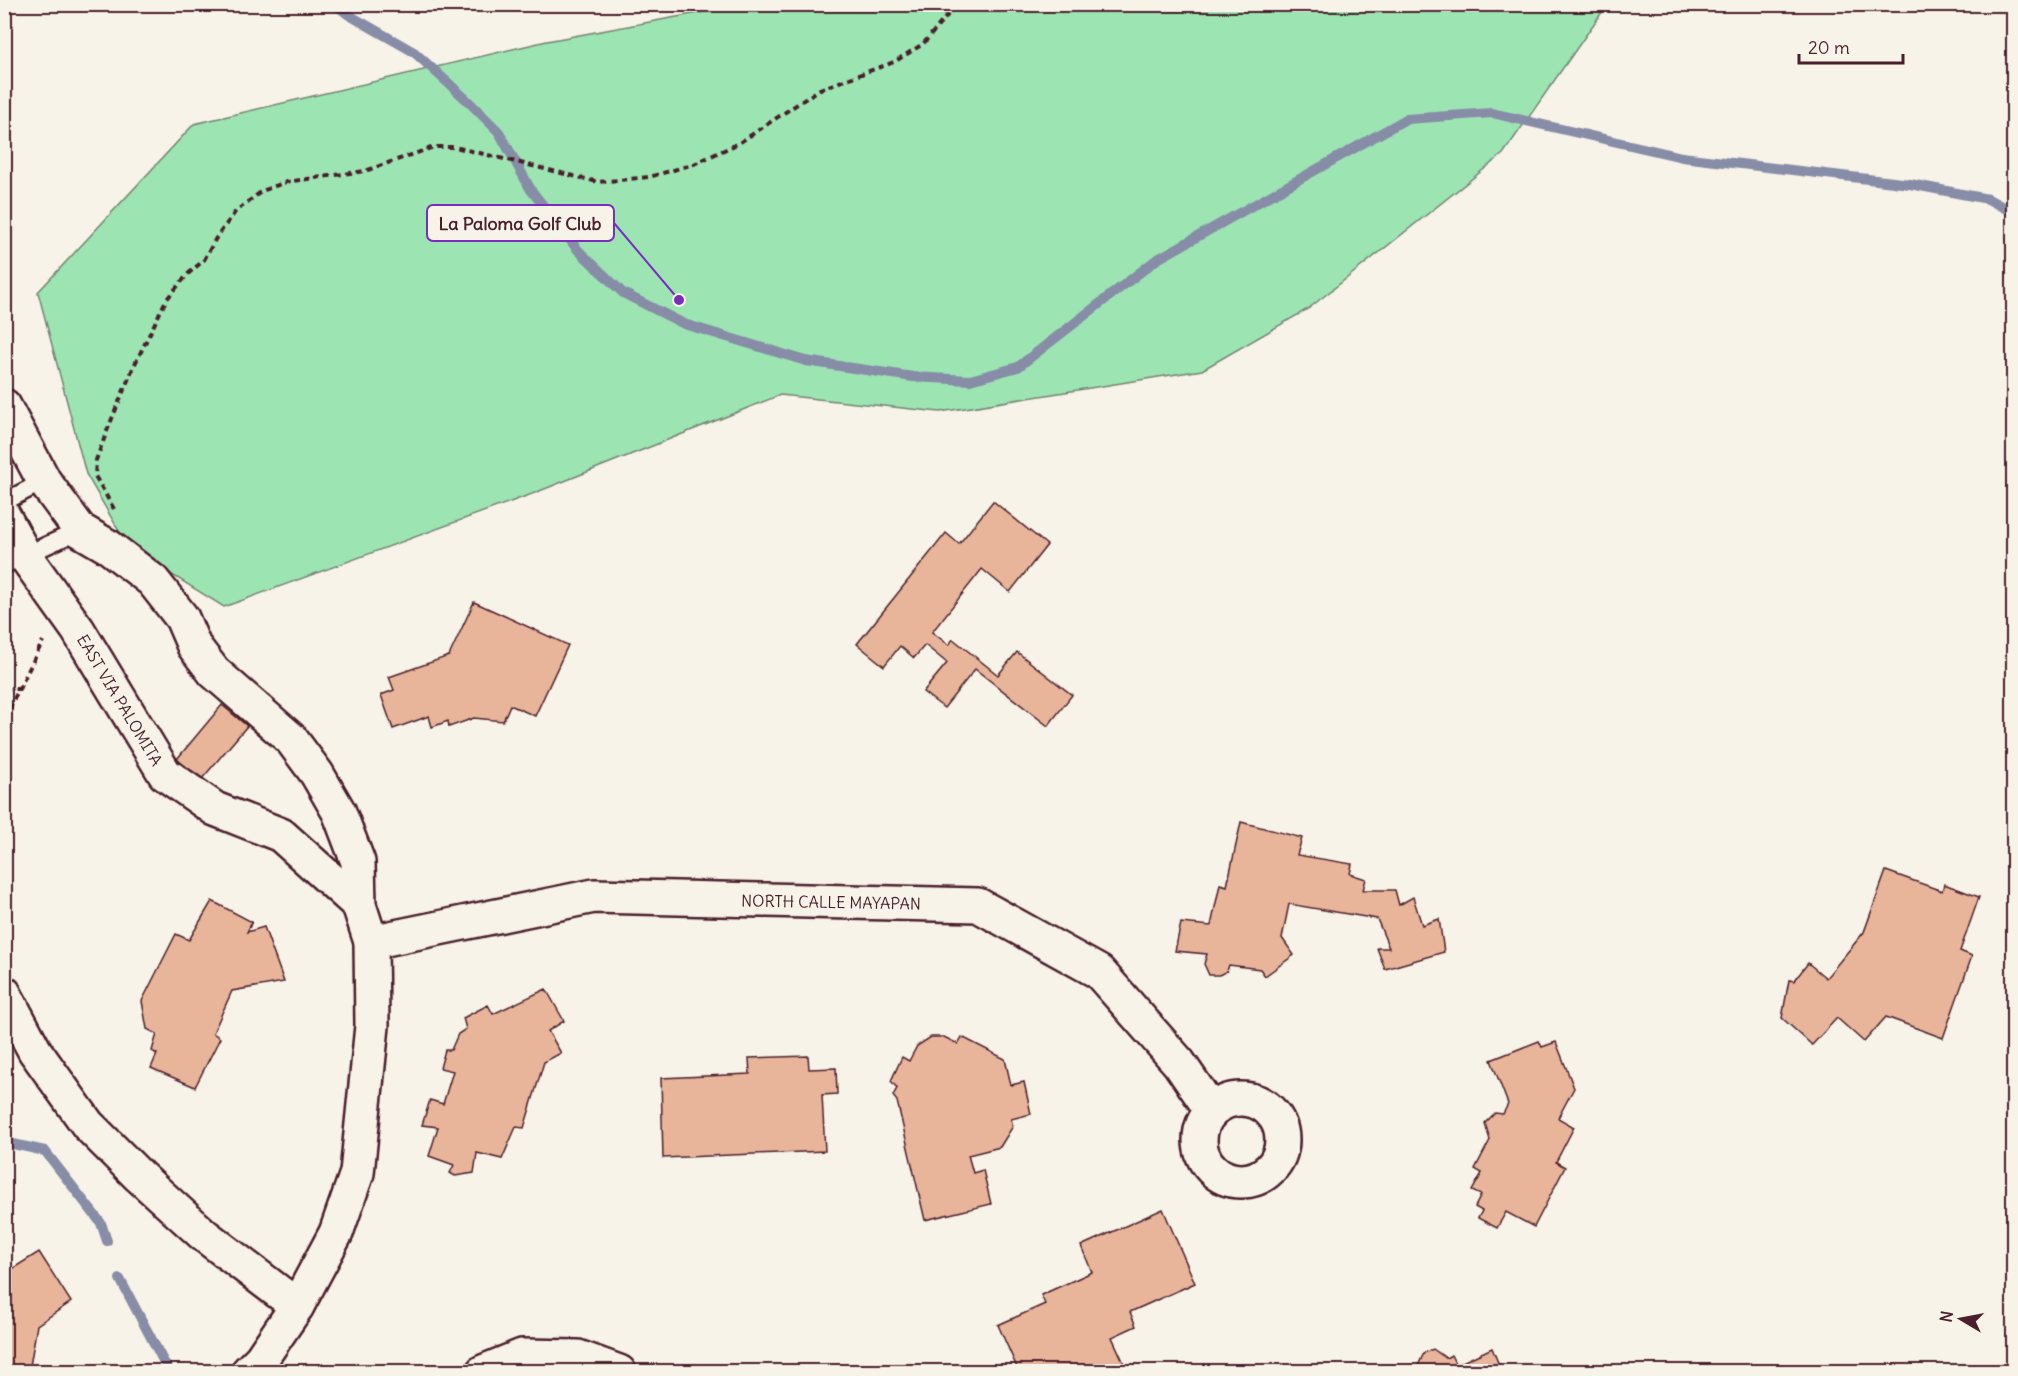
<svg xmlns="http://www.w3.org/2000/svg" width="2018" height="1376" font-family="Delius,sans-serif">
<rect width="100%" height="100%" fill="#f7f3e8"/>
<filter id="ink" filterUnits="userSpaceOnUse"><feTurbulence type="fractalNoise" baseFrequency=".0167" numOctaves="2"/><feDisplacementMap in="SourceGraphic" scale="12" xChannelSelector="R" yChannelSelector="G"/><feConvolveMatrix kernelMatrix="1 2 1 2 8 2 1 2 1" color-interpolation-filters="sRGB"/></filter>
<g filter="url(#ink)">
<polygon fill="#9ce5b3" stroke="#73826f" stroke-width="1.5" points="747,4 1607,5 1503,154 1308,309 1202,370 940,412 780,395 532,494 224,607 129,548 86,474 38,292 194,124 547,41"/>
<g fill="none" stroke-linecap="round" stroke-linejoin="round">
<g stroke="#878ca7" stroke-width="10">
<polyline points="335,4 349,15 414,52 467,100 499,132 531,190 578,250 623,293 684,324 806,361 913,377 970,380 1018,367 1156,260 1406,119 1492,113 1682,157 1910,184 1988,199 2014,213"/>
<polyline points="4,1142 45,1151 101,1223 107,1241"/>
<polyline points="120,1279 168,1370"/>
</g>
</g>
<g fill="#e8b59a" stroke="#4a1f2b" stroke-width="1.5">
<polygon points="993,501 1047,545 1010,592 982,569 932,632 949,645 953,639 998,675 1017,652 1072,695 1048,726 975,669 944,708 923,692 947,663 925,645 914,658 900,646 884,666 857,644 946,533 959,544"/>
<polygon points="474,602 568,645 535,716 510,705 503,721 474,718 449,727 448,721 432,727 429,716 393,729 381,695 394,690 389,677 449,656"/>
<polygon points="222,705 247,726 201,780 177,759"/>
<polygon points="1241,822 1302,838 1297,855 1352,864 1350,874 1366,879 1363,890 1395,890 1399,905 1413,897 1422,925 1439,919 1444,952 1385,969 1377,948 1389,948 1377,919 1289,904 1282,938 1294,955 1265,976 1260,969 1229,965 1227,971 1219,975 1209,975 1204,964 1207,954 1175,951 1181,923 1211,926 1220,884 1227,886"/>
<polygon points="1886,871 1942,891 1944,884 1979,897 1960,951 1972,956 1943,1038 1886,1017 1864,1042 1837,1018 1812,1045 1782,1018 1789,980 1794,981 1808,963 1826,978 1864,932"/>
<polygon points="212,901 252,922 247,932 264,927 284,982 232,991 213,1033 220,1038 195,1087 151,1068 157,1054 152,1051 157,1034 147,1029 142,1001 176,934 189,940"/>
<polygon points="546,989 564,1021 548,1031 561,1053 544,1062 524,1128 516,1127 502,1159 477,1153 474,1173 455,1176 450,1173 454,1165 429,1156 438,1127 422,1125 430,1100 443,1104 453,1071 440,1068 445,1050 451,1050 458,1034 466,1029 463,1018 488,1005 493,1014"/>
<polygon points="931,1037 944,1037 958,1044 962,1037 1005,1059 1011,1085 1024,1082 1031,1114 1011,1119 1013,1126 1000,1147 968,1155 973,1173 983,1170 991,1204 925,1220 897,1101 893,1096 897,1088 891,1081 902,1057 909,1061 917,1046"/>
<polygon points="1539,1041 1542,1047 1556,1042 1574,1088 1558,1118 1574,1127 1556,1162 1565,1167 1534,1227 1506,1212 1497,1228 1478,1218 1482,1211 1475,1207 1481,1195 1472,1191 1482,1173 1475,1169 1490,1140 1485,1123 1495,1113 1503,1114 1508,1104 1491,1060"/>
<polygon points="808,1056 809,1069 836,1068 837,1094 822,1095 825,1151 663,1158 661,1078 750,1074 749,1058"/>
<polygon points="1163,1209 1195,1283 1130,1312 1136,1326 1112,1337 1128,1372 1019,1372 998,1325 1045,1304 1041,1295 1092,1272 1081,1246"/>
<polygon points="39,1252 71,1302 37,1325 29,1372 4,1372 4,1274"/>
<polygon points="1492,1348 1502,1372 1415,1372 1424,1353 1433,1349 1446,1358 1451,1355 1456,1365"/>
</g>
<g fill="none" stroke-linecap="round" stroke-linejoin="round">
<defs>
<g id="service">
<polyline points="4,502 44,481"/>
<polyline points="4,565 80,530"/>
</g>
<g id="minor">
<polyline points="4,406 44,481 80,530 109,547 153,581 182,618 194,646 214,672 291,739 317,774 339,812 358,862 359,905 371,942 372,1026 357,1173 336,1233 297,1306 261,1359 248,1372"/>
<polyline points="4,517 25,556 78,630 165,774 215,809 281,835 359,905"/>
<polyline points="371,942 594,896 978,905 1099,972 1179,1063 1212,1111"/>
<polyline points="4,993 35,1051 88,1125 139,1176 204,1235 297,1306"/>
<circle cx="1241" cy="1140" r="41"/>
<polyline points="483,1372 522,1356 578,1357 619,1372"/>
</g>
</defs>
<use href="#service" stroke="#4a1f2b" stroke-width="21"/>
<use href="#minor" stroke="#4a1f2b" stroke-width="38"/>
<g stroke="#4a1f2b" stroke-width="4" stroke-dasharray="6 4.5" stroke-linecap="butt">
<polyline points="114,509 95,476 96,460 109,426 133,368 166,300 188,274 204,260 216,238 236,211 262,191 286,182 365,171 434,147 455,147 598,182 649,177 694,164 739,143 820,89 894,62 923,44 957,4"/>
<polyline points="4,689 20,689"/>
<polyline points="4,740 11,705 43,641"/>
</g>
<use href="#service" stroke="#f7f3e8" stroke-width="16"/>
<use href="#minor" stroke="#f7f3e8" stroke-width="33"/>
</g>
</g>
<g text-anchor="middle" stroke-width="4.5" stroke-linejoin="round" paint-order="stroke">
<g font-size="16" fill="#4a1f2b" stroke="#f7f3e8">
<text transform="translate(120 700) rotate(59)" y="6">EAST VIA PALOMITA</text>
<text transform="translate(831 902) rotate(1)" y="6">NORTH CALLE MAYAPAN</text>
</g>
</g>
<path fill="none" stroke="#7b2cbf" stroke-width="2" d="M679 300L614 223"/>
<circle fill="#7b2cbf" stroke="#f7f3e8" stroke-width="2" cx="679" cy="300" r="6"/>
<rect fill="#f7f3e8" stroke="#7b2cbf" stroke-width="2" x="427" y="205" width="187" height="36" rx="6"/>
<g font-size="18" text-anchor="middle" font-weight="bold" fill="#4a1f2b">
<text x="520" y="230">La Paloma Golf Club</text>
</g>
<rect width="2018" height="1376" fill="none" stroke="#f7f3e8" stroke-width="24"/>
<rect x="12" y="12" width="1994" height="1352" fill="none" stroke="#4a1f2b" stroke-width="2" filter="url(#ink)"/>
<g transform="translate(1961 1319) rotate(280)" stroke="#f7f3e8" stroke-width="4.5" paint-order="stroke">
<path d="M0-4.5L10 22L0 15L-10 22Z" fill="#4a1f2b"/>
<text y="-9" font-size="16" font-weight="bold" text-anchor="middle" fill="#4a1f2b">N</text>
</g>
<path d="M1799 54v9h104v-9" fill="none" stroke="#4a1f2b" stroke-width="3"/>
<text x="1808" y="54" font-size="18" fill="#4a1f2b" stroke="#f7f3e8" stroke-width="4.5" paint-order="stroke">20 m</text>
</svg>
